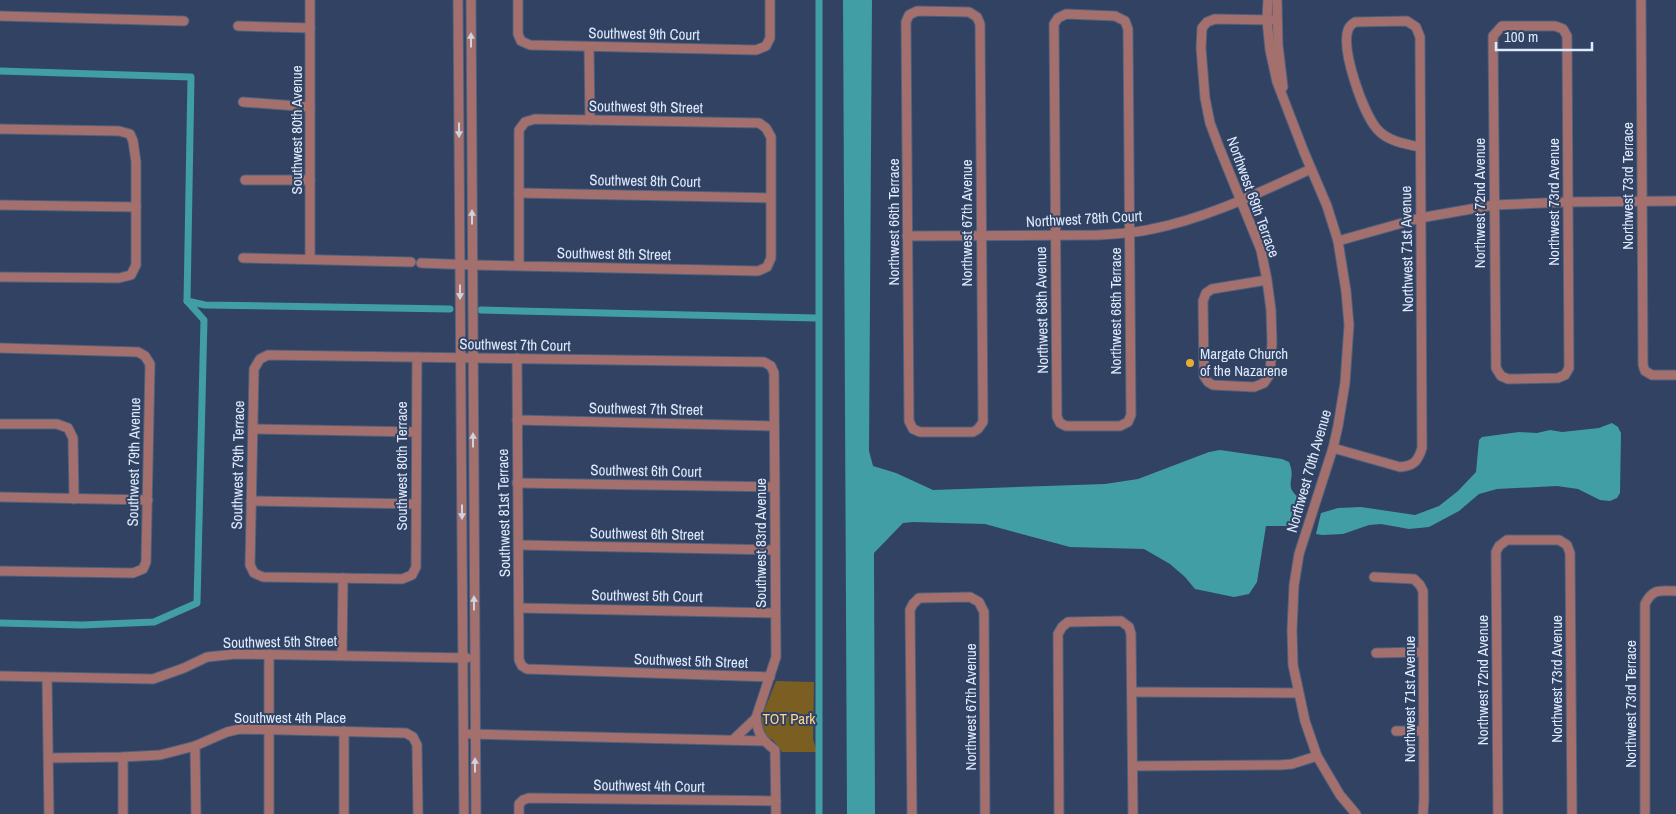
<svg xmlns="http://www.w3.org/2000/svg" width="1676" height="814" font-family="'Archivo Narrow',sans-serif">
<rect width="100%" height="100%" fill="#314262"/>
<polygon fill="#7b5e21" points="776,681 814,682 813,739 817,752 782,752 773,740 764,736 760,721"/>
<g fill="#419ea5">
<path d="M843,0H872L869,451L873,466L896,473L933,490L1105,484L1138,479L1209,452L1220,450L1282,459L1289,462C1298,483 1279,485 1305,502L1298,526H1266L1257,582L1249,594L1234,597L1195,589L1185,577L1170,564L1144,549L1070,547L985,524L913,522L903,523L874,553L875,814H847Z"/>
<polygon points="1612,423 1618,427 1621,433 1620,493 1617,498 1610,501 1600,500 1578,489 1557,486 1497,489 1479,494 1459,511 1429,527 1409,529 1381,524 1369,525 1343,534 1322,535 1316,534 1321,513 1338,508 1361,507 1415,515 1439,506 1458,491 1476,472 1479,440 1482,437 1519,432 1537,433 1550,430 1562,432 1599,428"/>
</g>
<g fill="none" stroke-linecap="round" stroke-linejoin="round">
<g stroke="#419ea5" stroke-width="7">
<polyline points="819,0 819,814"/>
<polyline points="0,71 191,77 187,301 204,320 197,603 154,622 82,625 0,623"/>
<polyline points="187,301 205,305 450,309"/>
<polyline points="481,310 817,318"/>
</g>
<defs>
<g id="minor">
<polyline points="458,0 464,814"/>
<polyline points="471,0 476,814"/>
<polyline points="518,0 518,34 521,41 530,45 756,50 766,46 770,38 770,0"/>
<polyline points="1268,0 1267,20 1270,50 1277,82 1304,152 1327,206 1338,241 1346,291 1349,325 1345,383 1338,426 1333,448 1299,554 1294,585 1292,630 1293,665 1305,721 1317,756 1340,795 1356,814"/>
<polyline points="1277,0 1278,45 1283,87"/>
<polyline points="1641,0 1643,365 1645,371 1652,375 1676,375"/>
<polygon points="917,11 969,12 977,17 980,24 983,422 978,429 973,432 920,432 913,429 909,421 906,22 909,15"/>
<polygon points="1066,14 1115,16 1125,21 1128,29 1131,415 1128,422 1120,426 1066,426 1060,423 1057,417 1054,24 1058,18"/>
<polyline points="0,16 184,21"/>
<polyline points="238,26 310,28"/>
<polygon points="1502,26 1555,26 1563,29 1567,36 1569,368 1565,375 1558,378 1508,379 1501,376 1496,368 1493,36"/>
<polyline points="589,47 590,120"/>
<polyline points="243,102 310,107"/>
<polyline points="0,129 119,131 130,134 133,141 136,162 136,265 131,275 119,278 0,277"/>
<polyline points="245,180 310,180"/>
<polyline points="519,193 771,198"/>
<polyline points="0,205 136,207"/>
<path d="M907,236L1098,235C1117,234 1135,233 1152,229C1208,218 1260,192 1311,169"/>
<polyline points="1338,241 1420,218 1494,205 1568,202 1676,201"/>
<polyline points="243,258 411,262"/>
<polyline points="310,259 310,0"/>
<polyline points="421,263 472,265 758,271 767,267 771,258 771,137 766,128 759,123 535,119 525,122 519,130 519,266"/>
<polyline points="1267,280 1212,289 1206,293 1203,301 1204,376 1208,382 1213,385 1254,387 1264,383 1270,374 1272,343 1271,310 1267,280 1261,250 1219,147 1210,123 1205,98 1201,48 1202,28 1207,22 1215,19 1277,20"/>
<polyline points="0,348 138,352 145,356 150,364 146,562 143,569 133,573 0,571"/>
<polyline points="417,357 416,567 412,575 402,579 263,577 254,573 250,565 254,369 260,359 268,355 764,362 771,366 774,373 776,657 756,718 734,739"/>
<polyline points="517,358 519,660 522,666 527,669 770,677"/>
<polyline points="517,420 774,426"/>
<polyline points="0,424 57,424 68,428 73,438 74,499"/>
<polyline points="253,429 416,432"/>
<path d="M1333,448L1400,467C1414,466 1418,461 1422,448L1420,37L1416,27L1407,21L1355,22C1352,24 1349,26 1348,30C1341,50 1363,113 1377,129C1387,141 1405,144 1420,147"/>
<polyline points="517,483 774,487"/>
<polyline points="0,497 148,500"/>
<polyline points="251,501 415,504"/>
<polyline points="519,545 775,550"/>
<polyline points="1374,577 1414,579 1420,585 1423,591 1424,800 1423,814"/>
<polyline points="519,608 775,613"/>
<polyline points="1376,653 1423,652"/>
<polyline points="269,654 269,814"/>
<polyline points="342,655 343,578"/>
<polyline points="0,676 153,679 184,668 207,657 236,654 467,658"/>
<polyline points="47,678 49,814"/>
<polyline points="1132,692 1298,693"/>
<path d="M756,718C758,735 762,740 775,750L776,814"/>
<polyline points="1396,731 1423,731"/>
<polyline points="470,734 764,741"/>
<polyline points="195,746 196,814"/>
<polyline points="49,758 123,757 160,755 195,746 227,732 240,729 406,733 413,737 417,745 418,814"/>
<polyline points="1133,766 1280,765 1292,764 1317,756"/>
<polyline points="123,814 123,757"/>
<polyline points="344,814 344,731"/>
<polyline points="519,814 519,804 523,800 529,798 776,801"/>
<polyline points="912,814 910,610 913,604 919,598 970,597 979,602 984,612 985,814"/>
<polyline points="1059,814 1058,634 1062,627 1068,622 1121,621 1129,627 1131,634 1133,814"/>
<polyline points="1498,814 1496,552 1499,546 1507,540 1559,540 1567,545 1570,553 1572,814"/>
<path d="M1645,814V604C1653,588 1660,591 1676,591"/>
</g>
</defs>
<use href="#minor" stroke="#50607e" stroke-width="11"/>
<use href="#minor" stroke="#a3706d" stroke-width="9"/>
</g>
<defs><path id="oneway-solid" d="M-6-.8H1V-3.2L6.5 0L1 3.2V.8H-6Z" transform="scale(1.25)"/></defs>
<g fill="#d1d1e0">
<use href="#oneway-solid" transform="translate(471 40) rotate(-90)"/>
<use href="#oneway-solid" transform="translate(459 130) rotate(90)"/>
<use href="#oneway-solid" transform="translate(472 217) rotate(-90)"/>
<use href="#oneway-solid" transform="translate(460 292) rotate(90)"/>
<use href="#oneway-solid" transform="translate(473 440) rotate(-90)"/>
<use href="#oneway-solid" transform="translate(462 512) rotate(90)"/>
<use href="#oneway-solid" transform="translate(474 603) rotate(-90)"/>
<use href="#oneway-solid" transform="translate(475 765) rotate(-90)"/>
</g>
<circle fill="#e5ad35" stroke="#314262" stroke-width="2" cx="1190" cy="363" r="5"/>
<g text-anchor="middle" stroke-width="4" stroke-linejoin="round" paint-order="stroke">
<g font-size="15" fill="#dde9fd" stroke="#314262">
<text transform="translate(644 34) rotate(1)" y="5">Southwest 9th Court</text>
<text transform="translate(646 107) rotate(1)" y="5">Southwest 9th Street</text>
<text transform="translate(297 130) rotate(-90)" y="5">Southwest 80th Avenue</text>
<text transform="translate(645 181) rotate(1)" y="5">Southwest 8th Court</text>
<text transform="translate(1628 186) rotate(-90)" y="5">Northwest 73rd Terrace</text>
<text transform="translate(1253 197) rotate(70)" y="5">Northwest 69th Terrace</text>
<text transform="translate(1554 202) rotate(-90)" y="5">Northwest 73rd Avenue</text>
<text transform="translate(1480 203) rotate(-90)" y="5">Northwest 72nd Avenue</text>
<text transform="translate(1084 219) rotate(-3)" y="5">Northwest 78th Court</text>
<text transform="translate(894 222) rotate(-90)" y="5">Northwest 66th Terrace</text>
<text transform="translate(967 223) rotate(-90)" y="5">Northwest 67th Avenue</text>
<text transform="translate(1407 249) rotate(-91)" y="5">Northwest 71st Avenue</text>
<text transform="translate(614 254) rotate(1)" y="5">Southwest 8th Street</text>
<text transform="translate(1042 310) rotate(-91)" y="5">Northwest 68th Avenue</text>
<text transform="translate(1116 311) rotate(-90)" y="5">Northwest 68th Terrace</text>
<text transform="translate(515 345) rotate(1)" y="5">Southwest 7th Court</text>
<text transform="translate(646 409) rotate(1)" y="5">Southwest 7th Street</text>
<text transform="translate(134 462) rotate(-89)" y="5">Southwest 79th Avenue</text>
<text transform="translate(238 465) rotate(-89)" y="5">Southwest 79th Terrace</text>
<text transform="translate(402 466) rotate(-90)" y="5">Southwest 80th Terrace</text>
<text transform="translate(646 471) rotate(1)" y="5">Southwest 6th Court</text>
<text transform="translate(1309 471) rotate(-74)" y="5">Northwest 70th Avenue</text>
<text transform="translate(504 513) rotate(-91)" y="5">Southwest 81st Terrace</text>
<text transform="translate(647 534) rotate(1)" y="5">Southwest 6th Street</text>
<text transform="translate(761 543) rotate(-90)" y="5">Southwest 83rd Avenue</text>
<text transform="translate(647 596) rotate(1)" y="5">Southwest 5th Court</text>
<text transform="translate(280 642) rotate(-1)" y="5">Southwest 5th Street</text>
<text transform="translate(691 661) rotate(2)" y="5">Southwest 5th Street</text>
<text transform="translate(1557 679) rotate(-90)" y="5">Northwest 73rd Avenue</text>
<text transform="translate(1483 680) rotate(-90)" y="5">Northwest 72nd Avenue</text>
<text transform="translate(1410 699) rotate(-90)" y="5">Northwest 71st Avenue</text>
<text transform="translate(1631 704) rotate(-90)" y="5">Northwest 73rd Terrace</text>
<text transform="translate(971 707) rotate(-90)" y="5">Northwest 67th Avenue</text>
<text x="290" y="723">Southwest 4th Place</text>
<text transform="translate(649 786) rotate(1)" y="5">Southwest 4th Court</text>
</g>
<g font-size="15" fill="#dde9fd" stroke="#314262" text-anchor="start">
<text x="1200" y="359">Margate Church<tspan x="1200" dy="17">of the Nazarene</tspan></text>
</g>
<g font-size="15" fill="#fed589" stroke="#314262">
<text x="789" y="724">TOT Park</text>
</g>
</g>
<path d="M1496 42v8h96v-8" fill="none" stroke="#dde9fd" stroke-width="2.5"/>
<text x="1504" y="42" font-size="15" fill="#dde9fd" stroke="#314262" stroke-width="4" paint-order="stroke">100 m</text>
</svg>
